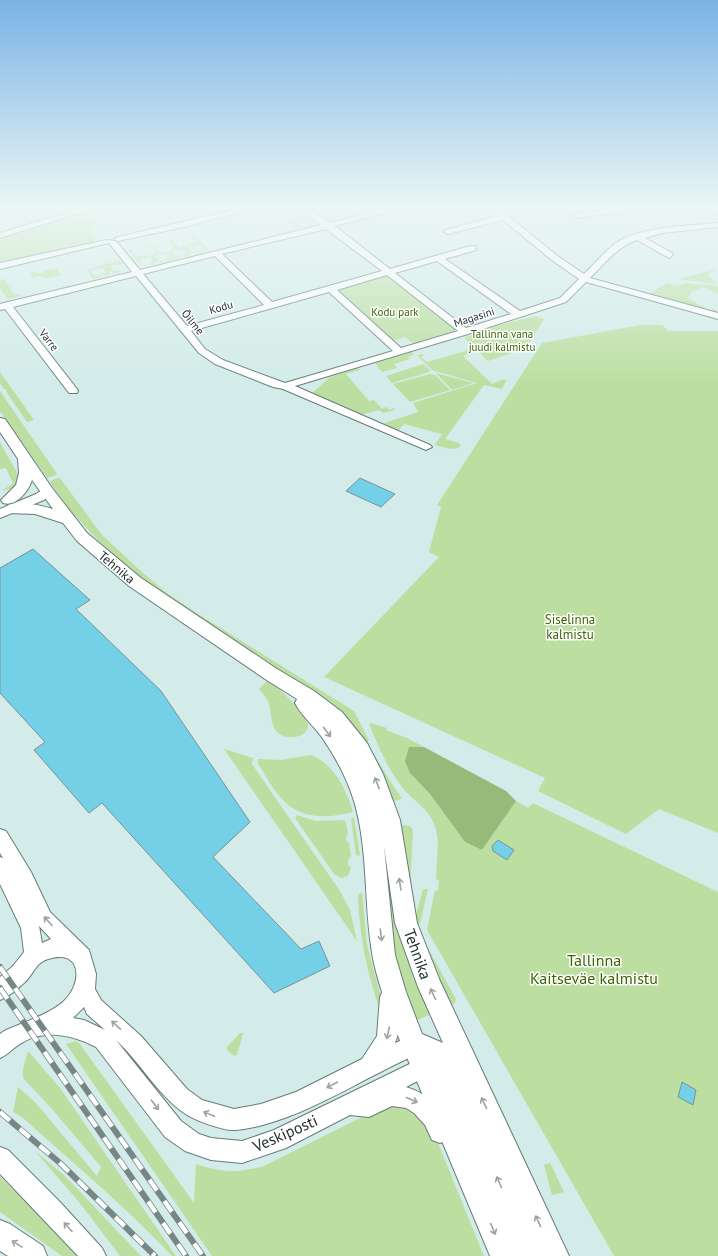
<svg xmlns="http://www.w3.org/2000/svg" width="718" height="1256" font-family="'PT Sans',sans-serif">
<rect width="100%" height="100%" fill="#d3ece9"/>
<g fill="#bcdfa1">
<polygon points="103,208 98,213 97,225 89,228 96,237 94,242 0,263 0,240 64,219"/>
<polygon points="295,210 298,210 316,224 310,226 308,225 313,223 308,219 297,221 302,226 308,226 302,228 300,226 297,227 300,228 293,230 292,229 296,227 292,223 280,225 285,230 292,230 285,232 277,225 304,217"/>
<polygon points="312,226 314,228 184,259 182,258"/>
<polygon points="194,235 208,249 200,253 200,251 204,250 200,245 188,247 192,252 199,253 189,253 190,255 184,257 183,255 187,253 183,249 171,251 176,256 182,257 175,259 169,251 175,248 169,241 184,237 173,241 179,248 197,242 189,236"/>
<polygon points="152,245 158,252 167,252 174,259 167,261 167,259 170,258 167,253 155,255 159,261 165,261 160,263 158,261 155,261 156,263 150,265 149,263 154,262 150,257 139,259 142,265 148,265 142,266 128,250 131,249 136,257 157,254 150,246 136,248"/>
<polygon points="120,260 122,264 110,266 114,271 120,270 121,272 113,274 112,271 108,272 111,274 104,276 102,274 107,273 103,268 90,270 94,276 100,275 102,277 93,279 87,270"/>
<polygon points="54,269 59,269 58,272 62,275 47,278 37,276 35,278 33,278 30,273 39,271 38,273 44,273 44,270"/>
<polygon points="714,270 715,271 707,274 717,284 677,279"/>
<polygon points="387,274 458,331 415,343 411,342 405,337 392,341 336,290"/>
<polygon points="4,279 14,295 20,294 21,296 8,299 0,289 0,280"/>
<polygon points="667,283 677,286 686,283 718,286 718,294 703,287 692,292 687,298 710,310 713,309 718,311 718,314 648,295"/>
<polygon points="536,316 544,319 526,348 488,361 464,338 496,326"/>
<polygon points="640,325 662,325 669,331 718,331 718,833 659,809 626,834 538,791 545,778 324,677 439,557 429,552 441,507 437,505 542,343"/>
<polygon points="469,350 471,353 463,356 492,384 504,379 506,381 502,389 484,385 445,439 459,443 461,445 458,448 450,449 435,445 442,434 404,424 397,432 389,429 384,423 418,412 413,403 477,383 432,370 417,355 422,354 424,355 421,357 427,362"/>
<polygon points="411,351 414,355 408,357 410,359 394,364 397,368 382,372 375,363"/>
<polygon points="423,364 430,370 429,372 392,383 386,376"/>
<polygon points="358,368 360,370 346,374 369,401 374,400 382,409 387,407 389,410 394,408 395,410 383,413 379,410 360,415 312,393 330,377"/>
<polygon points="0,372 34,420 27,422 7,393 6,389 4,389 0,383"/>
<polygon points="436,373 473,383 452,390"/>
<polygon points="430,374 435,375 450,390 410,402 393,384"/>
<polygon points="0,391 57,474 56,475 47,478 0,411"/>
<polygon points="0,442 19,476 16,487 2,491 13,483 6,468 0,469"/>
<path d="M58,478H60L102,535L143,573L167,593L203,617L354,711L369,740L366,743C379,761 388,780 402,798L401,799L392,802L370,753L132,571C101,544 74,518 51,484L50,481Z"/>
<path d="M268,680C276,685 309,716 308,725C308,739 283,741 276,731C270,723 272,711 268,701C266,697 262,693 259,689Z"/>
<path d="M371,723L387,728L386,730L407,738L424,747H409L410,773L430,794L465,842L482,850L516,801L528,808L533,803L718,892V1256H614L427,930L435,890L438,891L439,880L436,879C436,862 441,840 434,824C429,809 411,799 402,787C387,768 378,745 369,724Z"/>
<polygon points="224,749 253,758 252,764 340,891 350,910 357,941"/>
<path d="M310,755C332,761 347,790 353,812C331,818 303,820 285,802C274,792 266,776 258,764V759L281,760Z"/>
<polygon points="297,815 316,821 343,820 346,822 348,834 346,837 347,842 349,843 351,856 348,860 348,865 351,867 348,876 341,878 334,874 295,818"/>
<polygon points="354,817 360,856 356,855 351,819"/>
<polygon points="403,825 410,826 413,830 410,888 401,826"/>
<polygon points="384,833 433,1013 414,1022 404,998 385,911"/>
<polygon points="423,889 428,889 420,924 416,925 416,915"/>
<path d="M362,892L367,945L383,1005L380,1010C367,974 359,934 358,895Z"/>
<polygon points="425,943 456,999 455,1003 448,1006 421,945"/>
<polygon points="240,1033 243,1033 237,1055 234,1056 227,1050 227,1047"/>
<path d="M76,1041L80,1044L194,1203L196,1164C223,1173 237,1173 264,1166L386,1105L406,1103L434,1133L484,1256H212L66,1044Z"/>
<path d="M28,1051L60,1088L176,1256H172C126,1207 73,1163 23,1118L13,1112L18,1087L35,1102L97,1176L101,1167L52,1109L23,1078V1069Z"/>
<polygon points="35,1151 64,1175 141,1256 120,1256 79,1202"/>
<polygon points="550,1163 564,1192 552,1195 544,1165"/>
<polygon points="0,1177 81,1256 62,1256 0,1212"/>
</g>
<polygon fill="#97ba7b" points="409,747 424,747 506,791 516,801 482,850 465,842 430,794 410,773 405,761"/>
<g fill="#74d0e7" stroke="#7b9197">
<polygon points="360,478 395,494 381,507 346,491"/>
<polygon points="33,549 90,600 76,609 161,691 250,822 213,857 301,949 319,941 330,966 274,993 102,803 89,813 34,750 45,742 0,693 0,568"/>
<polygon points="498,840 514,850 507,860 493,851 492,846"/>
<polygon points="682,1082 696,1090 693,1105 678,1097"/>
</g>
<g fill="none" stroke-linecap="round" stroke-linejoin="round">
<defs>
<g id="minor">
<polygon points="86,207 99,207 0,238 0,233"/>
<polygon points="246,207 261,207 184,227 118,241 114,239 118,237"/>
<path d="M299,207H308L329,223L394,207H408L335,226L390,269L470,246H476V250L445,259L520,311L560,298L579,279L553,261L503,220L448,234L444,232L445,230L498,216L488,207H497L559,257L584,274C596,263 608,246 623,239C650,226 688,226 718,223V227L662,233L645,238L672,253L673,255L669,258L637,240C618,246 604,264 590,278L718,313V319L586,282L566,302L468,334L295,386L430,445L432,447L426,450L283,389L273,387L215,364L199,353L136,276L13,307L77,389L78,391L77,393H69L5,309L0,310V304L4,303L132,272L109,243L0,269V263L106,240L116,241L140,270L321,225ZM326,229L382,271L272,302L222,254ZM215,256L264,305L187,326L143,274ZM437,261L511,314L466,328L395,273ZM387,275L458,331L401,348L337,290ZM329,292L393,351L285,383L223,360L205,349L191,331Z"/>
<polygon points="621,207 650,207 646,209 576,218 572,216 576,214"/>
<polygon points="695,207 709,207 718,210 718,214"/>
<polygon points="47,487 53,491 44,500 0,518 0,509 36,494"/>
<path d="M0,829L6,831L31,872L50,912L89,950L96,974L95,989L101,1000L141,1036L187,1089L202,1100L234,1109L261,1104L296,1092L362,1059L377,1036L380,997L383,990L390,987L397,990C403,1005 401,1028 395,1043L415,1035L422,1038L425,1045L422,1052C365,1076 296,1125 235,1130C224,1131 197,1121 187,1115C158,1096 141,1063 116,1040L181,1121L199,1134L211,1138L242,1141L274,1130L424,1057L431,1060L434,1067L431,1074L406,1087C430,1094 442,1110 451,1132L448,1140L440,1143L432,1140L425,1125L414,1113L406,1108L392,1106L369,1117L350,1115L286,1148L242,1163L211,1160L185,1151L165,1137L96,1047C71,1034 41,1028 17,1046C11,1050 7,1055 0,1058V1034L4,1031C22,1023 50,1014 64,1001C83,983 82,948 48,959C37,962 34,972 27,980C20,987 10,996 0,1000V977L13,966L24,952L21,928L0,884V857L3,858L0,853ZM39,926L51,939L42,943ZM84,1007L87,1014L105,1030L84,1020L73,1018Z"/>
<polygon points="0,1147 8,1150 60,1202 102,1248 106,1256 78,1256 0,1174"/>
</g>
<g id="major">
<path d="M0,418L5,419L52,488L87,533L141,578L277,669L314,691L342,712L367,743L383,774L400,820L417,923L440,981L569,1256H490L391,1019C383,995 374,971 371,946C364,898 368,848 354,801C347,778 335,756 321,736C313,725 301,715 295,703L297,699L265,679L129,586L77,541L63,523L35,514L8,513L6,509L8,505C23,501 38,505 53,509L32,480C28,492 16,507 3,503L1,500L16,485L19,473L18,459L0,432ZM384,846L395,923L418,987L443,1043L422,1034L406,992L395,955Z"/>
<polygon points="0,1220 10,1224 43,1246 47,1256 8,1256 0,1251"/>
</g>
</defs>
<use href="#minor" stroke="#657c79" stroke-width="2"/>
<use href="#major" stroke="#657c79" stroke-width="2"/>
<use href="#minor" fill="#fff" fill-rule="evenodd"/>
<use href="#major" fill="#fff" fill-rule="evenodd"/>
<defs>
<g id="rail">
<polyline points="0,967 203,1256"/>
<polyline points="0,988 186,1256"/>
<polyline points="0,1112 60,1163 155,1256"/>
</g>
</defs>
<use href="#rail" stroke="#768785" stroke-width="6"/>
<use href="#rail" stroke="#fff" stroke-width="4.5" stroke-dasharray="13" stroke-linecap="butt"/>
</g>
<defs><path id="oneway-shaft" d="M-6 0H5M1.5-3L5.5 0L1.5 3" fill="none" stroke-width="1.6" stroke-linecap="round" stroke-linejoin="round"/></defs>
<g stroke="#9da1a1">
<use href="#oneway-shaft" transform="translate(327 732) rotate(53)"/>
<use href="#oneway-shaft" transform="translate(377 783) rotate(-111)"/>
<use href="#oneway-shaft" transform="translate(400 884) rotate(-99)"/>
<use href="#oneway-shaft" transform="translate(48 921) rotate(-132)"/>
<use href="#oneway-shaft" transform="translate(381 935) rotate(82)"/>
<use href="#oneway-shaft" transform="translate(433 994) rotate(-115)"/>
<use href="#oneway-shaft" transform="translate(116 1025) rotate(-137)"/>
<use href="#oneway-shaft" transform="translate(388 1033) rotate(103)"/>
<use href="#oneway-shaft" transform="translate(332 1085) rotate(153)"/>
<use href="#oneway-shaft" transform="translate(412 1100) rotate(24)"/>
<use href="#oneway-shaft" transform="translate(484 1103) rotate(-115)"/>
<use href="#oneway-shaft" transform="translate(155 1105) rotate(53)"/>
<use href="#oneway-shaft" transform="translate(209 1114) rotate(-158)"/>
<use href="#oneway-shaft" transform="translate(499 1182) rotate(-114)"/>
<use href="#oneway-shaft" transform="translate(538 1221) rotate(-115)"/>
<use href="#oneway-shaft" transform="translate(68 1227) rotate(-132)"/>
<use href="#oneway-shaft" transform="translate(493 1229) rotate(67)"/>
<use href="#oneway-shaft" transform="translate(17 1244) rotate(-148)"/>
</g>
<linearGradient id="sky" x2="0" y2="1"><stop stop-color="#7ab3e6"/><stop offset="0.54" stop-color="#ebf6f5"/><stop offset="1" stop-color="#ebf6f5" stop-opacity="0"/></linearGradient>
<rect width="718" height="383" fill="url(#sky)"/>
<g text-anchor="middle" stroke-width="3" stroke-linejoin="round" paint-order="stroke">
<g font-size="11" fill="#252f2e" stroke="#fff">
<text transform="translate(221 307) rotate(-16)" y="4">Kodu</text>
<text transform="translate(474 317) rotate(-18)" y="4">Magasini</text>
<text transform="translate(193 322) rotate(51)" y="4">Õilme</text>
<text transform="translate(49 340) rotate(52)" y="4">Varre</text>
</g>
<g font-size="11" fill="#3a6302" stroke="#fff">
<text x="395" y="316">Kodu park</text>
<text x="502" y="338">Tallinna vana<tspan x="502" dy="13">juudi kalmistu</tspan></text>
</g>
<g font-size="13" fill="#252f2e" stroke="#fff">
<text transform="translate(117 567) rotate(40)" y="5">Tehnika</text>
</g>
<g font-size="13" fill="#3a6302" stroke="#fff">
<text x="570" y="624">Siselinna<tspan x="570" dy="15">kalmistu</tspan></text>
</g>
<g font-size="16" fill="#252f2e" stroke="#fff">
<text transform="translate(418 954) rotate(70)" y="6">Tehnika</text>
<text transform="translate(285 1133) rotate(-24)" y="6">Veskiposti</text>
</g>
<g font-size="16" fill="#3a6302" stroke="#fff">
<text x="594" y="966">Tallinna<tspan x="594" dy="18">Kaitseväe kalmistu</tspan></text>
</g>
</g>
</svg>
